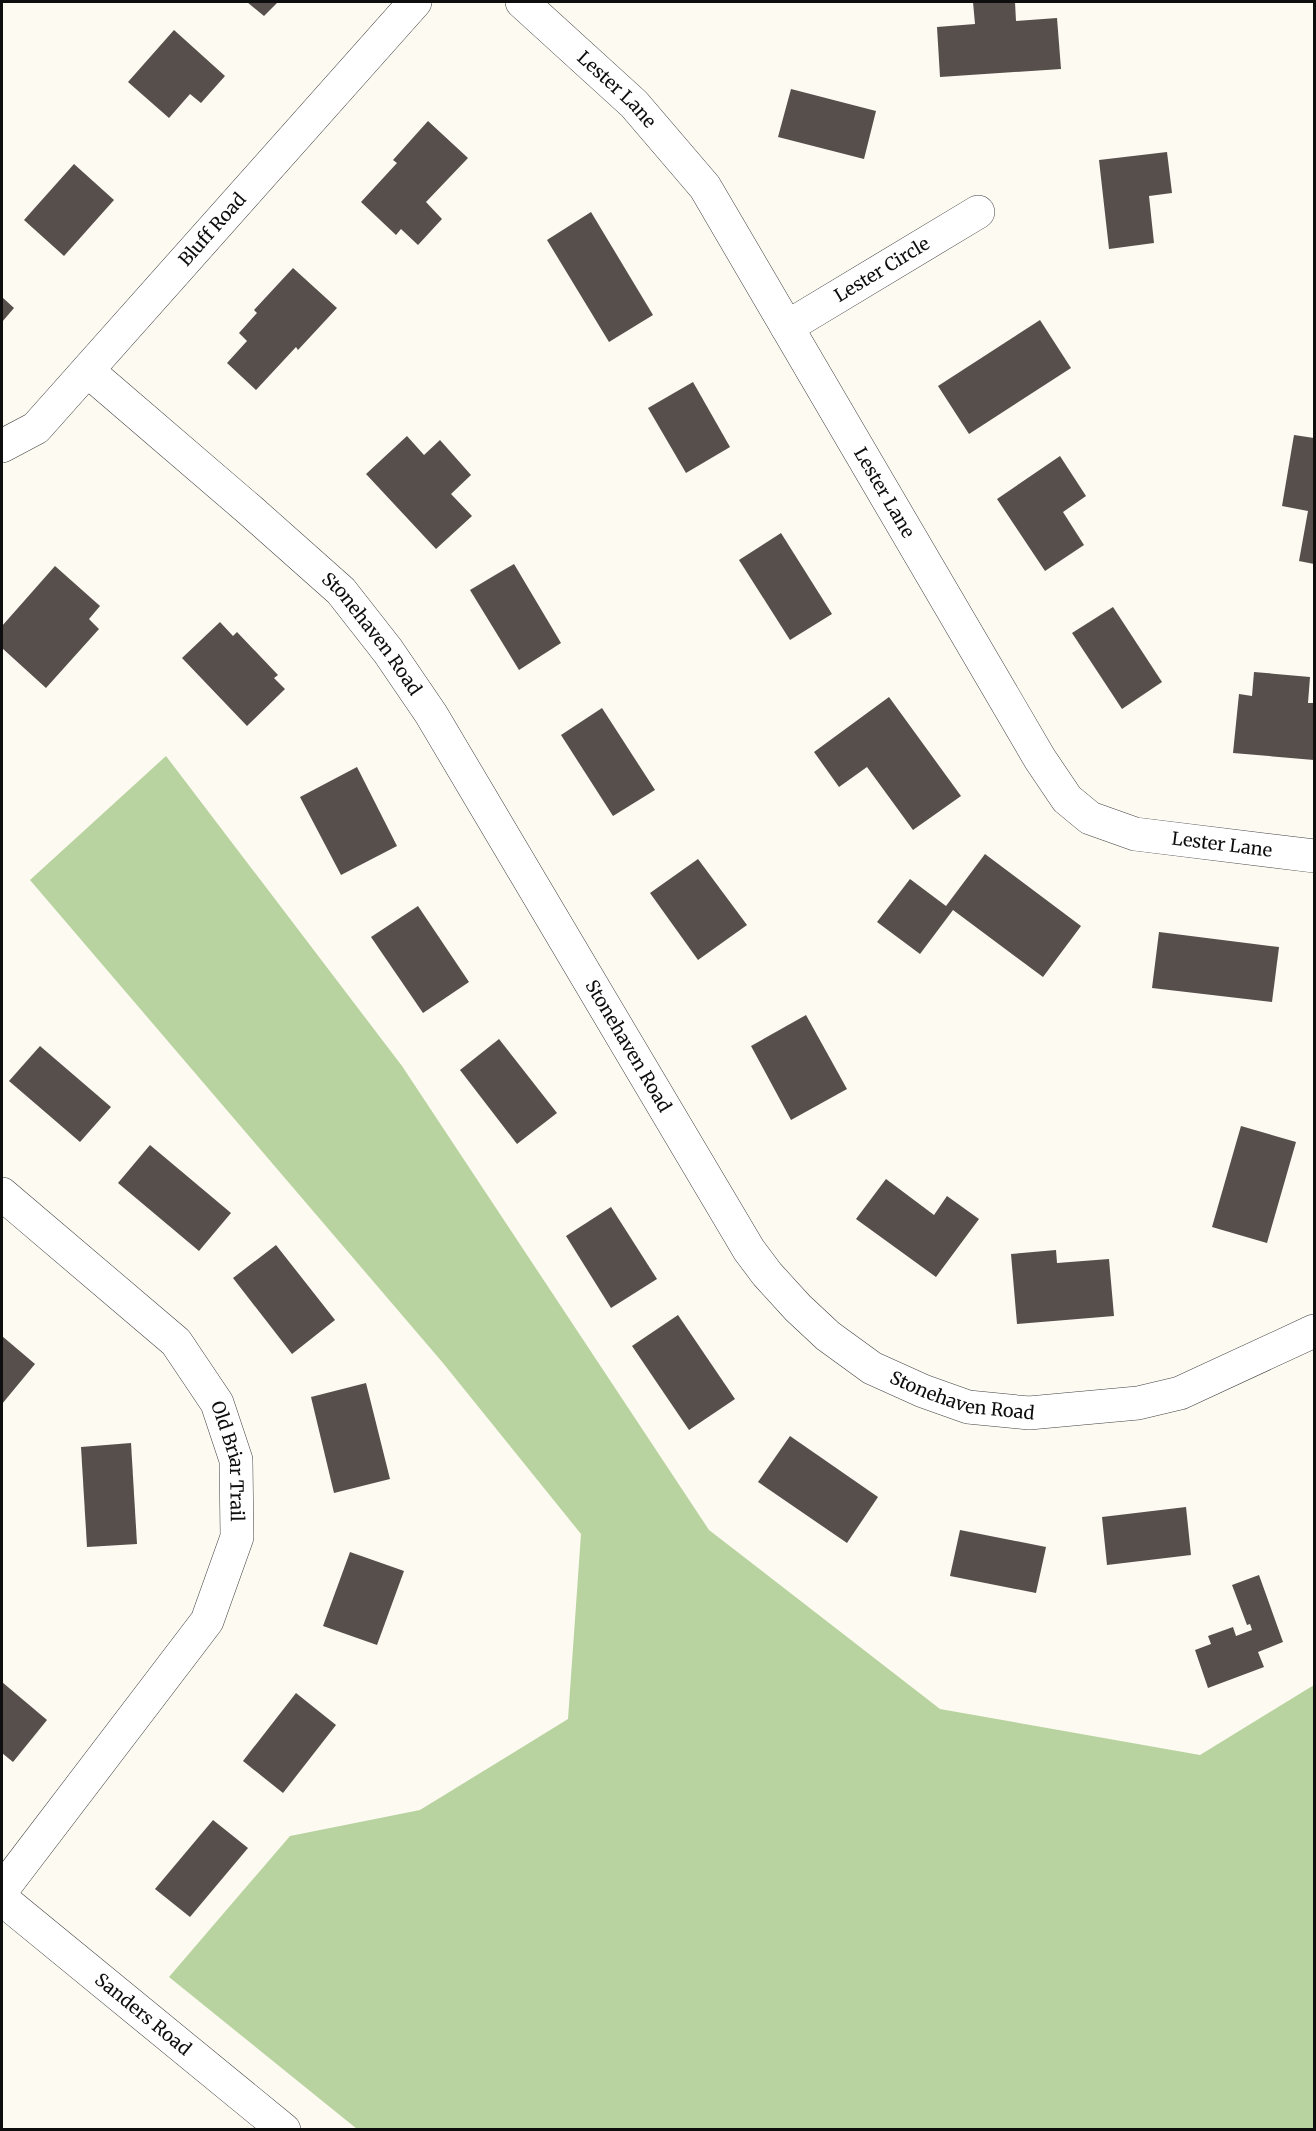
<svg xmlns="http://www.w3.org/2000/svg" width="1316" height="2131" font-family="Merriweather,serif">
<rect width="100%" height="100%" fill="#fdfaf1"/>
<polygon fill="#b8d39f" points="166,756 402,1066 709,1530 940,1709 1200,1755 1314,1685 1314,2129 357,2129 169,1977 290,1836 420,1810 568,1719 581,1534 443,1363 30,880"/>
<g fill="#564f4c">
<polygon points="247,2 278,2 264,16"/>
<polygon points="973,2 1015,2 1016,21 1057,18 1061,69 940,77 937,27 975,24"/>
<polygon points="174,30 225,76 201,103 190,94 169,118 128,82"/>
<polygon points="791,89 876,111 864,159 778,137"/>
<polygon points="428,121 468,158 426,202 442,219 418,245 401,229 396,235 361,202 397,163 393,160"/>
<polygon points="1167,152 1172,193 1149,196 1154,243 1109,249 1099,160"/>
<polygon points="74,164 114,200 64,256 24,220"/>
<polygon points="591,212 653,315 609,342 547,240"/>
<polygon points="293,268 337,308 298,350 296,347 256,390 227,363 247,341 239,333 257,313 254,310"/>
<polygon points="2,297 14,308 2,322"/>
<polygon points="1040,320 1071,368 969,434 938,386"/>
<polygon points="693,382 730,447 686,473 648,408"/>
<polygon points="1294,435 1314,438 1314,564 1299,561 1308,511 1282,506"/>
<polygon points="407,436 424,455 440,440 471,475 451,494 472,516 436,549 366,474"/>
<polygon points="1060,456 1086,496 1063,512 1084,545 1045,571 997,499"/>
<polygon points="781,533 832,614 790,640 739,560"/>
<polygon points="514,564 561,643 519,670 470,590"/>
<polygon points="55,566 100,606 89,619 99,629 46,688 2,648 2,626"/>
<polygon points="1113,607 1162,682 1122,709 1072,633"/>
<polygon points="220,622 233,636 237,632 278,675 274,678 285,689 247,726 182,658"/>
<polygon points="1254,672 1310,677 1308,703 1314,703 1314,760 1233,753 1239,694 1252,696"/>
<polygon points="889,697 961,796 913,830 867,767 839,787 814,752"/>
<polygon points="602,708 655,790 613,816 561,735"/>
<polygon points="357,767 397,846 341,875 300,797"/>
<polygon points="985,854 1081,926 1043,977 953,910 920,954 877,922 910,879 946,906"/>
<polygon points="698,859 747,925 698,960 650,893"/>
<polygon points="418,906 469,982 423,1013 371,937"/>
<polygon points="1159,932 1279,947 1272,1002 1152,988"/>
<polygon points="806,1015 847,1089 791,1120 751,1046"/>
<polygon points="499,1039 557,1113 517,1144 460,1070"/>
<polygon points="40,1046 111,1107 80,1142 9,1081"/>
<polygon points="1241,1126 1296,1142 1267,1243 1212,1227"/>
<polygon points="150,1145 231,1213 199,1251 118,1183"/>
<polygon points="886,1179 934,1215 947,1196 979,1219 936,1277 856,1219"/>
<polygon points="611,1207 657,1279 611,1308 566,1236"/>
<polygon points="276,1245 335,1320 292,1354 233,1278"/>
<polygon points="1056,1250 1057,1263 1109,1259 1114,1316 1017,1324 1011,1254"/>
<polygon points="678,1315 735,1399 689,1430 632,1346"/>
<polygon points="2,1336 35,1364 2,1404"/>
<polygon points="366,1383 390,1479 334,1493 311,1397"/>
<polygon points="790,1436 878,1497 847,1543 758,1482"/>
<polygon points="131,1443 137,1544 87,1547 81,1447"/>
<polygon points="1186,1507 1191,1555 1107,1565 1102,1517"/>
<polygon points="960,1530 1046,1547 1036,1593 950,1576"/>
<polygon points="350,1552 404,1571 377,1645 323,1626"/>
<polygon points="1259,1575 1283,1642 1258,1652 1264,1667 1208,1688 1195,1650 1211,1644 1208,1636 1233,1627 1236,1636 1252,1630 1250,1624 1247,1625 1232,1585"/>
<polygon points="2,1682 47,1720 13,1762 2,1753"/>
<polygon points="296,1693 336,1725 283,1793 243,1761"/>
<polygon points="213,1820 248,1848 190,1917 155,1889"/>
</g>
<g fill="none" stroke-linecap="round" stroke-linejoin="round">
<defs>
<g id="minor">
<path id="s1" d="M522,2L634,104L705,187L1040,759L1067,799L1090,818L1135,834L1314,856"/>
<path id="s2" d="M787,327L978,212"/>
<path id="s3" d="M88,371L251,511L341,591L388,651L431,714L749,1250L767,1274L798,1308L828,1336L872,1368L923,1391L968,1407L1029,1413L1138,1403L1180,1393L1314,1331"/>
<path id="s4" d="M2,446L36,428L415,2"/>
<path id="s5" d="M2,1194L176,1342L217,1403L236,1460L237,1537L207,1621L2,1890"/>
<path id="s6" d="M2,1899L284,2130"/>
</g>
</defs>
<use href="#minor" stroke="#414141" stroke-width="34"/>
<use href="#minor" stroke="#fff" stroke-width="33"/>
</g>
<g text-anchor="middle" stroke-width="6" stroke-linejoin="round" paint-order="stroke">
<g font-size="18" fill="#0e0e0e" stroke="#fff">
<text dy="6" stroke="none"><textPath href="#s1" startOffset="129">Lester Lane</textPath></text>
<text dy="6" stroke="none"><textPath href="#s4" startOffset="304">Bluff Road</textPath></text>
<text dy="6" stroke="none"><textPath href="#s2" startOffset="111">Lester Circle</textPath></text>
<text dy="6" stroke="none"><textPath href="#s1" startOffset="615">Lester Lane</textPath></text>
<text dy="6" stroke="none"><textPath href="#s3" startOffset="388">Stonehaven Road</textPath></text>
<text dy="6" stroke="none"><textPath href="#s1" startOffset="1137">Lester Lane</textPath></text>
<text dy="6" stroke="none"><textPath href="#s3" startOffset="874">Stonehaven Road</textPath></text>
<text dy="6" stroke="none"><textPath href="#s3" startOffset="1378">Stonehaven Road</textPath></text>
<text dy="6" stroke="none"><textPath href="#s5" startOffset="362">Old Briar Trail</textPath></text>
<text dy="6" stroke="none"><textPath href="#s6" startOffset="182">Sanders Road</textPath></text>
</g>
</g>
<rect width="1316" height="2131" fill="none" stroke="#0e0e0e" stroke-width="6"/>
</svg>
